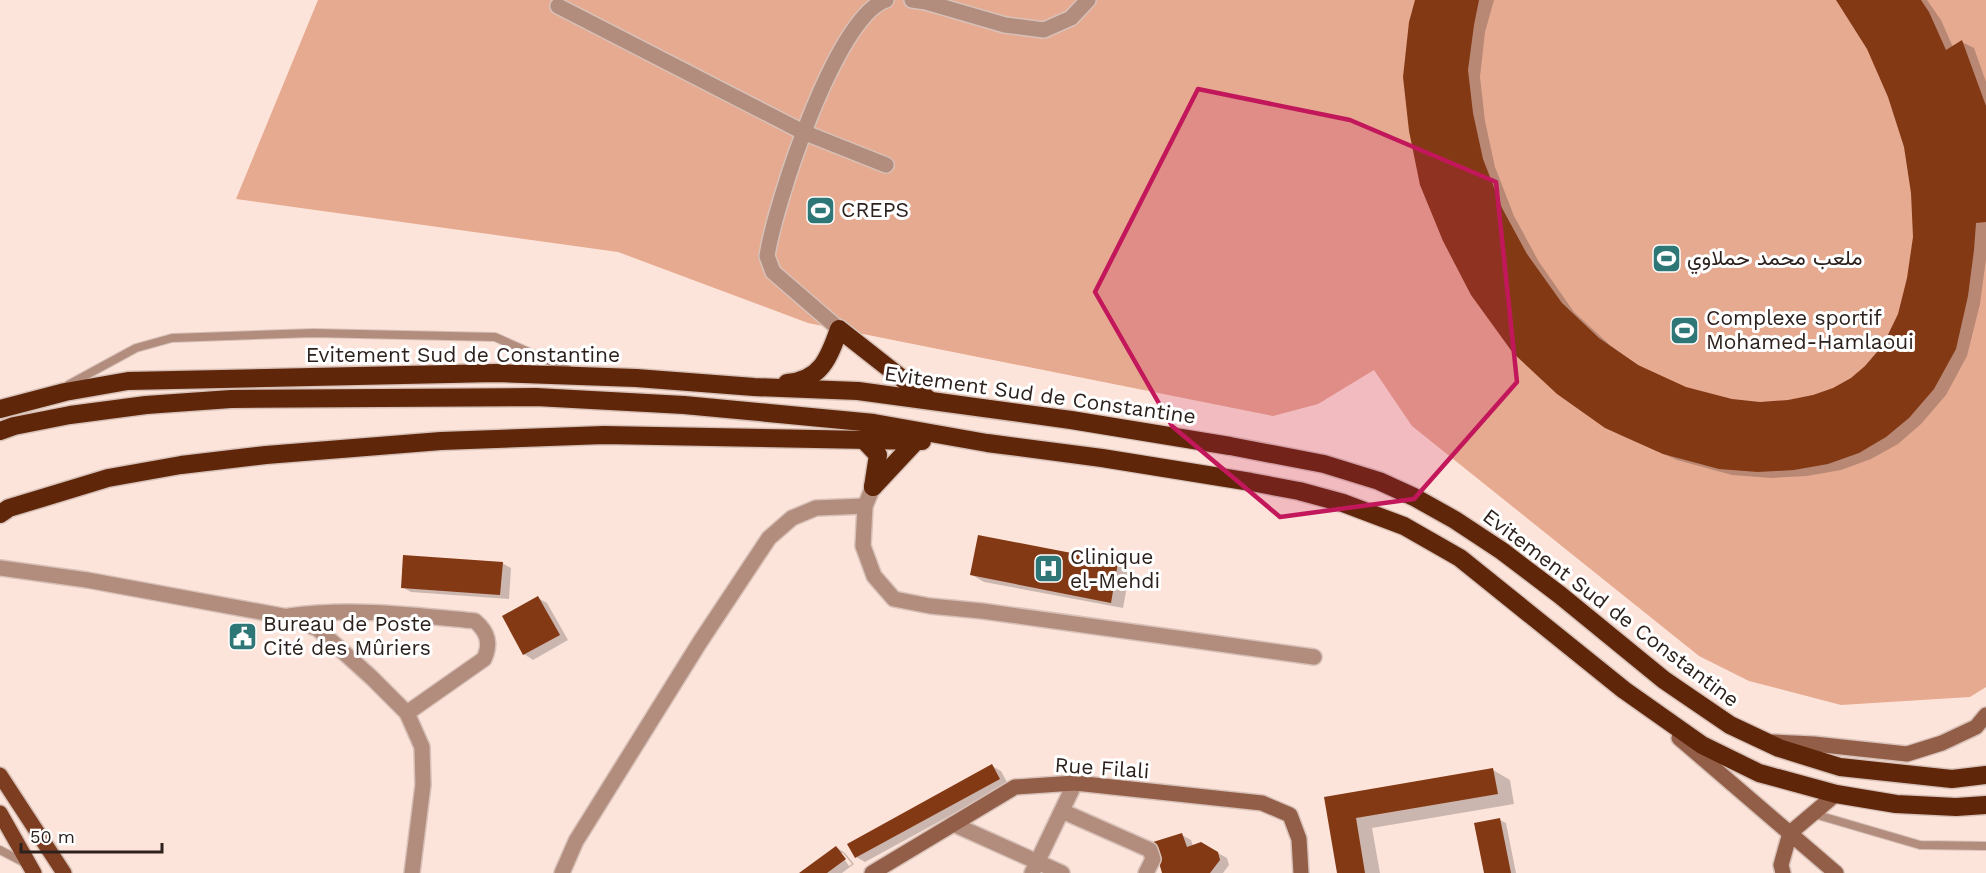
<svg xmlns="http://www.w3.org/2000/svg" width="1986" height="873" font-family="'Work Sans',Vazirmatn,sans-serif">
<rect width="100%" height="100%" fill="#fde4da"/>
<polygon fill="#e6aa91" points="318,0 1986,0 1986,687 1970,697 1841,705 1749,681 1699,656 1412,426 1374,370 1318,404 1273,416 808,323 618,252 236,199"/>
<g fill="#0003" fill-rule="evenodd">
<polygon points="1416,0 1494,0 1485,32 1480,77 1485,121 1495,167 1514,216 1539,262 1574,312 1611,346 1644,369 1685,388 1732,400 1760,403 1789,401 1834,390 1852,379 1867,367 1884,346 1899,314 1909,278 1914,237 1913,193 1906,147 1889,96 1868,48 1838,0 1927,0 1941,20 1953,47 1962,42 1974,48 1986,82 1986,259 1980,304 1967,356 1946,395 1921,424 1898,444 1871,459 1841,470 1807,476 1771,478 1732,475 1677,460 1618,434 1472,294"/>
<polygon points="979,536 1118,563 1130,570 1123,608 984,582 972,575"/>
<polygon points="502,563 511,568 509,599 411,592 402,587"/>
<polygon points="538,598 547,603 568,640 533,660 524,654 504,617"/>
<polygon points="992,766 1001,771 1008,784 865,862 856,857"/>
<polygon points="1493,770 1510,780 1514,804 1372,828 1380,873 1338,873 1326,798"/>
<polygon points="1500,820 1506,823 1516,873 1486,873"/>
<polygon points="1182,835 1191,840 1193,846 1201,844 1227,858 1229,865 1223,873 1164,873"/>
<path d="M836,847L845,853L854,864L842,873H802ZM840,853H843L852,864L849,866Z"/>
</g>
<g fill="#843915">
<polygon points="1415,0 1479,0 1474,25 1468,70 1473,113 1483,159 1502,208 1527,254 1562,303 1599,338 1638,365 1686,387 1732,399 1760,402 1788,400 1813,395 1833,388 1851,378 1865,366 1883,345 1898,314 1907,278 1913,237 1911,193 1904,147 1888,97 1867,49 1836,0 1921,0 1929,12 1946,50 1962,40 1986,106 1986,222 1976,223 1974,250 1968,296 1956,349 1934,389 1909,418 1886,437 1859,453 1828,464 1794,470 1758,472 1719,469 1663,454 1605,428 1557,394 1513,353 1471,295 1443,241 1420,185 1409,131 1403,77 1409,22"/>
<polygon points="978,535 1118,562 1111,603 970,575"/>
<polygon points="403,555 503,562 500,595 401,588"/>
<polygon points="538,596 560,635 523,655 502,616"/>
<polygon points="992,764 1000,779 855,858 847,844"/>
<polygon points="1493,768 1498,794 1356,818 1365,873 1337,873 1324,797"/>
<polygon points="1500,818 1511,873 1484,873 1474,823"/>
<polygon points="1182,833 1187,847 1201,842 1218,852 1220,860 1210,873 1162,873 1153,842"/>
<polygon points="836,846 846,859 827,873 799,873"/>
</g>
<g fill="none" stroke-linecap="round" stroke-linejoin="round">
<defs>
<g id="lane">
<polyline points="68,385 136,348 172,338 313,333 495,337 569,370"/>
<polyline points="1814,814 1920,845 1986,846"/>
<polyline points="0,850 25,863"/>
</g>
<g id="street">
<polyline points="912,0 926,2 1005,25 1044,30 1071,18 1088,0"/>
<polyline points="558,6 803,132 886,165"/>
<path d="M839,329L773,272L767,256C775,204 836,16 886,0"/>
<polyline points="873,487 865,506 863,546 874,576 894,599 930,606 982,611 1314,657"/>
<polyline points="0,568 87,580 288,617 318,629 372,678 407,713 422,747 423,785 412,873"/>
<path d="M289,616C351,607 413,615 475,621C488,632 491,644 484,659L407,713"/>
<polyline points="1062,811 1150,850 1153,859 1146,873"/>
<polyline points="953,824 1062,873"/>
<polyline points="562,873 576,841 700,642 769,538 792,518 816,508 865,506"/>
<polyline points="1032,873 1075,783"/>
</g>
<g id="secondary">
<polyline points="1679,738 1836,873"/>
<polyline points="1773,742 1814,744 1907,754 1942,743 1976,727 1986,715"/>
<polyline points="872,873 1015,787 1075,783 1262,803 1290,815 1299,839 1301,873"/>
<polyline points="1783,873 1781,865 1790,833 1836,794"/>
</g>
<g id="primary">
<polyline points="0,775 64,873"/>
<polyline points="0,813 34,873"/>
</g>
<g id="highway">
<path d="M787,383C821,380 829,358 839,329L928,399"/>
<polyline points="0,409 65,392 128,381 496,373 636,378 754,387 858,391 1071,420 1230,446 1324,464 1379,481 1414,497 1455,520 1502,551 1560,595 1664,680 1730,725 1779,748 1840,767 1952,779 1986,775"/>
<polyline points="0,431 14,426 70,415 146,405 231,399 536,397 684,405 874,423 987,443 1102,458 1251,482 1299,491 1343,503 1404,526 1460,558 1624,690 1702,745 1759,773 1836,794 1896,804 1956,807 1986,805"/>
<polyline points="863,439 878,455 873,487"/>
<polyline points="873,487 916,441"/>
<polyline points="0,514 9,508 108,478 181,465 266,455 441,441 604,435 922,441"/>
</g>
</defs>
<use href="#lane" stroke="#d7c1b8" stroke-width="10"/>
<use href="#street" stroke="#d7c1b8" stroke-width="18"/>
<use href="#secondary" stroke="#d7c1b8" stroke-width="18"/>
<use href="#primary" stroke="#d7c1b8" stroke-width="18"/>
<use href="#highway" stroke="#d7c1b8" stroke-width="21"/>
<use href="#lane" stroke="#b28c7d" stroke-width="8"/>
<use href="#street" stroke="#b28c7d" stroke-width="15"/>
<use href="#secondary" stroke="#935e48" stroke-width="15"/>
<use href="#primary" stroke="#7c3d21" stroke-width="15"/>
<use href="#highway" stroke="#5f260a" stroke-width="18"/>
</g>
<path fill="#c2185b" fill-opacity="0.2" stroke="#c2185b" stroke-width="4.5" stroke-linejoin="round" d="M1198,89L1350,120L1496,182L1517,382L1414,499L1280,517L1172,426L1095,292Z"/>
<defs>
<symbol id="stadium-square" viewBox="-11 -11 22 22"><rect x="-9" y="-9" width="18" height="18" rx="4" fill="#2e7776" stroke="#fff"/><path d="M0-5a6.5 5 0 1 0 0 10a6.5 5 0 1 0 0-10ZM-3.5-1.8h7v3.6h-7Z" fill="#fff"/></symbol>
<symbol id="hospital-square" viewBox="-11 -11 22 22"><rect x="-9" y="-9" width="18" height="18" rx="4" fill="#2e7776" stroke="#fff"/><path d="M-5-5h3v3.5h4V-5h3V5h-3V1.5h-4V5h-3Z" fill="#fff"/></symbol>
<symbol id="civic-square" viewBox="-11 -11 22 22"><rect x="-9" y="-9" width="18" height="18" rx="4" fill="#2e7776" stroke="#fff"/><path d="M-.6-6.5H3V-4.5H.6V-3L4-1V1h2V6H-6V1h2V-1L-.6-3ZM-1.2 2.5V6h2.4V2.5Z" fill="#fff"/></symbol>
</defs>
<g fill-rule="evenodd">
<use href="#stadium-square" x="804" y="194" width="33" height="33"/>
<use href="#stadium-square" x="1650" y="242" width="33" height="33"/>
<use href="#stadium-square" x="1668" y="314" width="33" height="33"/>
<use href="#hospital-square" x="1032" y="552" width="33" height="33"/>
<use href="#civic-square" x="226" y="620" width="33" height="33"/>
</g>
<g text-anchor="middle" stroke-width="6" stroke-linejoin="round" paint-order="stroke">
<g font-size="21" fill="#2c211c" stroke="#fff" text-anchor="start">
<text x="841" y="217">CREPS</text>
<text x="1687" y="265">ملعب محمد حملاوي</text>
<text x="1706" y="325">Complexe sportif<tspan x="1706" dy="24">Mohamed-Hamlaoui</tspan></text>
<text x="1070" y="564">Clinique<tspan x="1070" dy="24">el-Mehdi</tspan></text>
<text x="263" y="631">Bureau de Poste<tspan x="263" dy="24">Cité des Mûriers</tspan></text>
</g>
<g font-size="21" fill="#2c211c" stroke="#fff">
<text x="463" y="362">Evitement Sud de Constantine</text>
<text transform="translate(1040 395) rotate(8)" y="7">Evitement Sud de Constantine</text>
<text transform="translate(1611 608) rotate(37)" y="7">Evitement Sud de Constantine</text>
<text transform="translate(1102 768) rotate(4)" y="7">Rue Filali</text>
</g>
</g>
<path d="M21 843v9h141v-9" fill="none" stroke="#2c211c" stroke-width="3"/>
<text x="30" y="843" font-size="18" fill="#2c211c" stroke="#ffffff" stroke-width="4.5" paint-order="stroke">50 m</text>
</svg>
